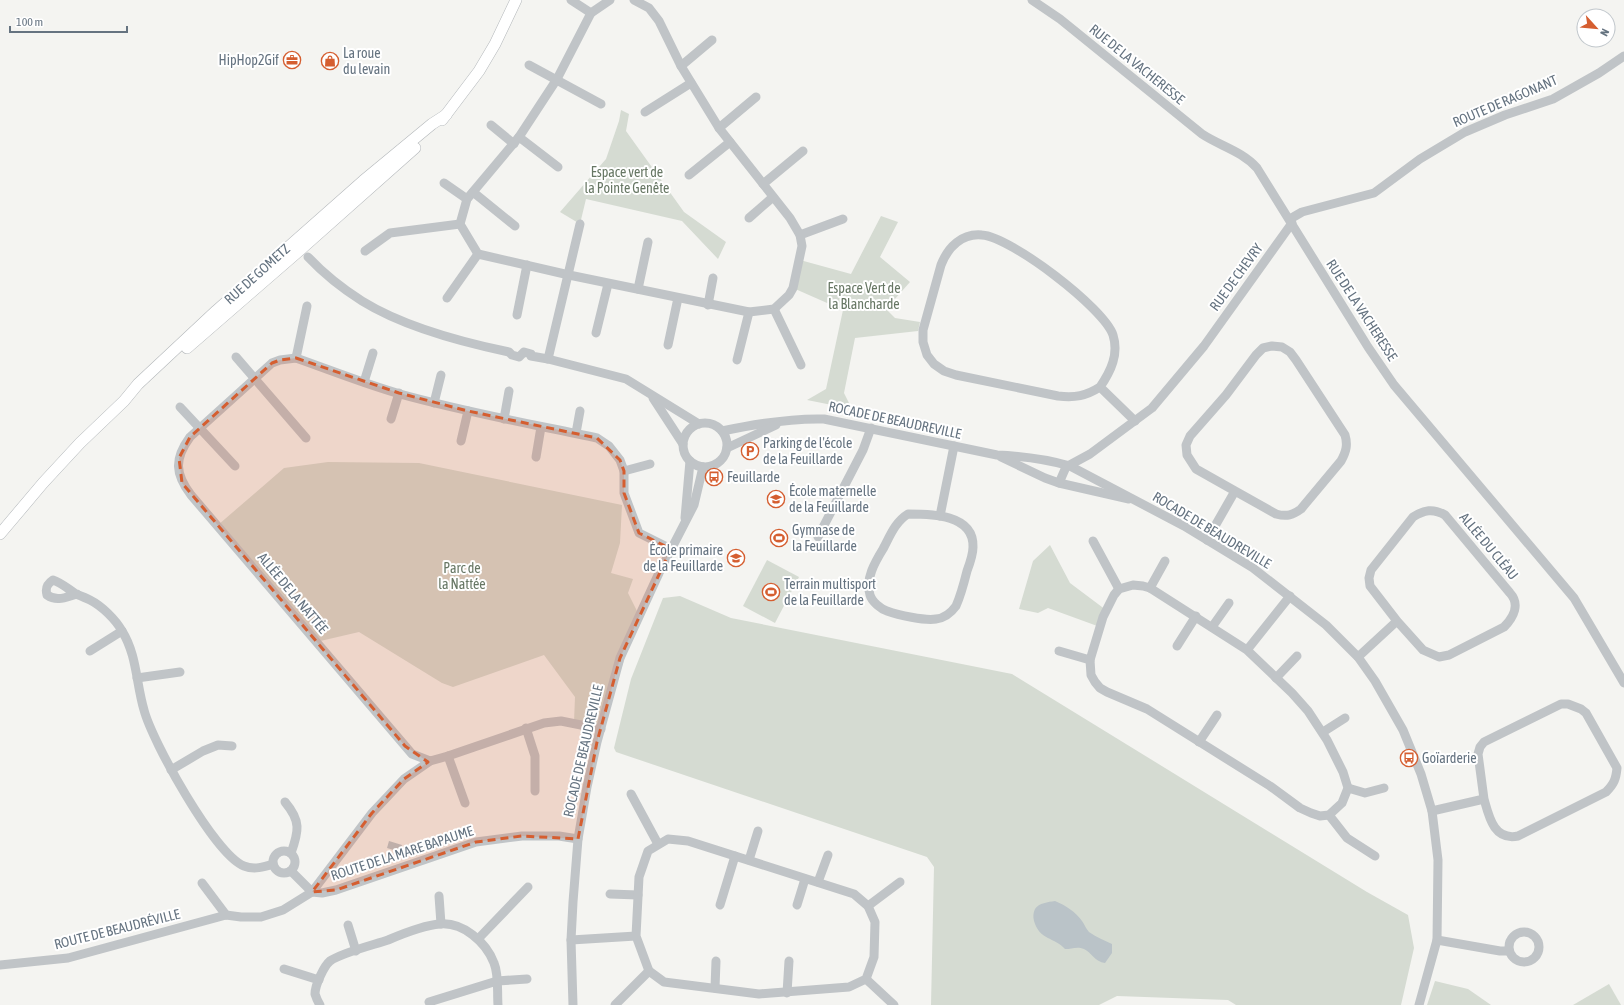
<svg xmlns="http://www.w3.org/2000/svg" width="1624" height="1005" font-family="'Asap Condensed',sans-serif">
<rect width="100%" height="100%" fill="#f4f4f1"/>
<g fill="#d5dbd2">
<polygon points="621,110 629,114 626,131 684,212 726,242 718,259 682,221 586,199 580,224 560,212 606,159 619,121"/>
<polygon points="881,216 898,222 880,257 910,282 886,309 895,318 920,322 918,331 855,338 844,393 852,409 807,400 826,389 843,310 793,288 800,260 851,274"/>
<polygon points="328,462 419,463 622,505 620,543 611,573 633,579 628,593 639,615 601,729 574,722 575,697 544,655 453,687 442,683 359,632 316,642 218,525 284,468"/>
<polygon points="1050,545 1070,583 1106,610 1100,627 1048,608 1038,613 1019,609 1033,561"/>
<polygon points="767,560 799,577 775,623 743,606"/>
<polygon points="680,596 731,618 1012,674 1367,892 1408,915 1414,948 1401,1005 1236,1005 1228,1000 1117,996 1099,1005 931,1005 934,867 927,857 616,752 614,748 631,679 663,598"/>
<polygon points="1435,981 1468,989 1491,1005 1427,1005"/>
<polygon points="1609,984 1621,1005 1573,1005"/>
</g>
<g fill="#bac3c8">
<polygon points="389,841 402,845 400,852 387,848"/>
<path d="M1055,901C1065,905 1076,912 1082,921C1085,925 1086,929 1089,932C1096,937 1104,940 1112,944V953L1105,963C1095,962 1091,952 1084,949C1077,946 1072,949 1065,949C1055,937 1040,941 1034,921C1033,917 1033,913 1035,909C1039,903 1048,902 1055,901Z"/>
</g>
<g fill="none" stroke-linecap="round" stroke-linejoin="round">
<defs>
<g id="major">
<polyline points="442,120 479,71 495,44 516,0"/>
<polyline points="187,348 300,250 415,148"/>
<polyline points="0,534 43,483 80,443 124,401 138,384 216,311 363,181 432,124 446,115"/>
</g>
</defs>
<use href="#major" stroke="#b3b7ba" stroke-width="12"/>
<g stroke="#c0c4c7" stroke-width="9">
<polyline points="571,0 591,13"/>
<polyline points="610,0 591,13 557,79 519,137 467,199 460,224 478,254 569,275 749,312 774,309 789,295 793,288 802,246 800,235 790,218 719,128 681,66 659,21 649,8 634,0"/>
<path d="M1032,0L1060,19L1202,134C1220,146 1242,151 1257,168L1368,347L1394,385L1574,598L1624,683"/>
<polyline points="529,65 601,104"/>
<polyline points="681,66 712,40"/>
<polyline points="645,112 691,83"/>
<polyline points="491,125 514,144"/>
<polyline points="719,128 756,97"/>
<polyline points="519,137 558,167"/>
<polyline points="689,175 730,142"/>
<polyline points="444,183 467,199"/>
<polyline points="763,184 803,151"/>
<polyline points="473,192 515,226"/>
<polyline points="749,218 773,197"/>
<polyline points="1290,219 1302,212 1374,193 1420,159 1465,132 1505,115 1553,99 1599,73 1624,56"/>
<polyline points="800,235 843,219"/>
<polyline points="365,251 390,233 460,224"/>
<path d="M308,257C324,274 343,289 362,301C404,327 461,342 509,352L512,355L519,357L524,352L531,354V356L548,359L626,379L699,424"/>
<polyline points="638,289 648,242"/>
<polyline points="447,298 478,254"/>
<polyline points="708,305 713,278"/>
<polyline points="774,309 801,365"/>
<polyline points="517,315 527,265"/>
<polyline points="596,333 608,284"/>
<polyline points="668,345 678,298"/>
<polyline points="236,357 306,438"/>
<polyline points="296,358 307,306"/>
<polyline points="548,359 580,224"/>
<polyline points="737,360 749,312"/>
<polyline points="364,382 373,353"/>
<path d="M1100,387C1111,371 1119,354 1113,335C1104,308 1011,237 982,235C962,233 948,247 941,265L923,330V342L927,355L934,364L944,371L956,375L1058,396C1075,398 1086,396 1100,387L1135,421"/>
<polyline points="653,398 683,444"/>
<polyline points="434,403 441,375"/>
<polyline points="180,407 235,466"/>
<polyline points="391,419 399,393"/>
<polyline points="504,419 509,391"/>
<circle cx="705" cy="445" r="22"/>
<path d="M722,431C755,424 789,418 824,419L997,455C1022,456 1046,459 1070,466L1184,526L1253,568L1326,625L1358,657L1375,681L1403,730L1421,774L1432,811L1438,860L1437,940L1419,1005"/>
<polyline points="576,433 580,411"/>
<polyline points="461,441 468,411"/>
<polyline points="727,448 776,425"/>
<polyline points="536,457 541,427"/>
<polyline points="1001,457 1045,478 1059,483 1129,499"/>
<polyline points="624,471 650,464"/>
<polyline points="1059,483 1066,467 1090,454 1152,408 1204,346 1292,223"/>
<path d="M908,514C931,514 974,514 973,547C973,555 970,563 967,571C964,583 961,595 956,606C951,613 945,618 936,619C925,621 898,615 887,611C881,609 872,602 870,595C865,579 875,562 883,549C890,536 895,522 908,514Z"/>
<polyline points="940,516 954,446"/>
<polyline points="685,518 690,461"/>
<polyline points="818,537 863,450 871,428"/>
<path d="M1207,540L1235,491L1196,469L1187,455L1186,445L1190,436L1226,395L1256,355L1263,348L1272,346L1282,347L1290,352L1296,360L1345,435C1348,445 1346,452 1341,461L1301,509C1293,515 1287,517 1276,514L1235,491"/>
<polyline points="1093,541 1119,589"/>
<polyline points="1150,588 1165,561"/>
<path d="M77,594C66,597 57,602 47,595C45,588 47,584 53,580C62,583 68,589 76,594C81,596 86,598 90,600C102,606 116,620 122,631C137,655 136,683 144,710C152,741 215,855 244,866C254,870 264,867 273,864"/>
<polyline points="1212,627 1229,603"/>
<polyline points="1177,646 1196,616"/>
<polyline points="1247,650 1292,693 1308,711 1327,740 1343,772 1348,788 1342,803 1329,815 1320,816 1311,813 1300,808 1270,786 1147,709 1107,692 1100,688 1095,682 1091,675 1090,660 1103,617 1114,595 1119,589 1133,585 1143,586 1150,588 1247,650 1290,596"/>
<polyline points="90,651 122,631"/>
<polyline points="1059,651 1090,660"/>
<path d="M1358,657L1397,621L1423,650L1439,657L1449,655L1504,627C1514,617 1520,604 1510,593L1445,515C1433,508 1424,510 1413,517L1371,570L1369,578L1370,586L1397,621"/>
<polyline points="137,678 180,672"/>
<polyline points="1276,678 1297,656"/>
<polyline points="526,728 535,756 535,791"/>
<path d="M601,729L561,721L544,723L448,756L430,761L412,754L191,495C175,474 174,459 190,437L272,363L280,360L296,358C330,370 365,384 400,394C465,412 531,424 597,438L609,446L620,460L624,471V493L639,533L671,549"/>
<polyline points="1323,732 1345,718"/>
<polyline points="1199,742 1217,715"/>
<polyline points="448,756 465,803"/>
<polyline points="171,770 203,751 218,745 232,746"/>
<polyline points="1348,788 1365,793 1384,788"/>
<polyline points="631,794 658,844"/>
<path d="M285,802C301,821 299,831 291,853"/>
<path d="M1432,811L1484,799C1489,817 1494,841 1518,836L1606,792C1614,784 1616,779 1617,768L1586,713L1581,709L1568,704H1561L1484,742L1480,747L1478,754L1484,799"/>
<polyline points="1329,815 1347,838 1375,856"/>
<circle cx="284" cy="862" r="11"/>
<polyline points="749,860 758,831"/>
<polyline points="291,871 312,892 372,813 404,779 430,761"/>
<polyline points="818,882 828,855"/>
<polyline points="202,883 226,915"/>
<polyline points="610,894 638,895"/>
<polyline points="439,896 441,924"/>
<polyline points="720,905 735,856"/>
<polyline points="797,905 805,879"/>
<polyline points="868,906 900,882"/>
<polyline points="348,925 356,951"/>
<circle cx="1524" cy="947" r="15"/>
<polyline points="479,938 528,887"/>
<polyline points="571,940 636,936 649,971 664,982 759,994 849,987 866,979 874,957 875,922 868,906 854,894 688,841 668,839 648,851 639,877 636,936"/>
<polyline points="1437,940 1500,951 1509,951"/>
<polyline points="0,965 68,958 226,915 241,917 261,917 283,910 312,892 322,893 336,890 476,842 522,836 559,836 578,839"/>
<polyline points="284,969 319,980"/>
<polyline points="866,979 894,1005"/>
<polyline points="715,988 716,961"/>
<polyline points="787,993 789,961"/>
<polyline points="429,1002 497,981 527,979"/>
<path d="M320,1005C318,1002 316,997 315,994C315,985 324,966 330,961C341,953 373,945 388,940C402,934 425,925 440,924C463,922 486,942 494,963C499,975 497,991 498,1005"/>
<polyline points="573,1005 571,940 573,902 578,839 587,787 597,742 620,658 659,573 694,505 703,467"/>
<polyline points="615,1005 649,971"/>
</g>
<use href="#major" stroke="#fff" stroke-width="11"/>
</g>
<path fill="#d55e30" fill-opacity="0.2" stroke="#d55e30" stroke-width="3" stroke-dasharray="8 5" stroke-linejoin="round" d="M296,358L399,393L468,411L597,438L620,460L624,471V493L639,533L671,549L620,658L597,742L578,839L522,836L476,842L336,890L312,892L372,813L404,779L428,762L405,746L182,483L179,458L190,437L272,363L280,360Z"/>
<defs>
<symbol id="office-ring" viewBox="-11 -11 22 22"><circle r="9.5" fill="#fff" stroke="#d55e30" stroke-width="1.5"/><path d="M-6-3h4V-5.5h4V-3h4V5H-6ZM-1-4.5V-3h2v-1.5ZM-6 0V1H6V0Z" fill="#d55e30"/></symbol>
<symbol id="shop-ring" viewBox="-11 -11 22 22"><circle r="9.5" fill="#fff" stroke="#d55e30" stroke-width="1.5"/><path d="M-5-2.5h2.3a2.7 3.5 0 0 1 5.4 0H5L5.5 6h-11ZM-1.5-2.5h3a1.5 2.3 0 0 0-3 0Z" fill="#d55e30"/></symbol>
<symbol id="parking-ring" viewBox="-11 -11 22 22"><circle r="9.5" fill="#fff" stroke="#d55e30" stroke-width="1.5"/><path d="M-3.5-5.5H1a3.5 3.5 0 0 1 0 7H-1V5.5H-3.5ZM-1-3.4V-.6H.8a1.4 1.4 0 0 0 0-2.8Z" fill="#d55e30"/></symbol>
<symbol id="bus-ring" viewBox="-11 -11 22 22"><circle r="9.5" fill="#fff" stroke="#d55e30" stroke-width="1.5"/><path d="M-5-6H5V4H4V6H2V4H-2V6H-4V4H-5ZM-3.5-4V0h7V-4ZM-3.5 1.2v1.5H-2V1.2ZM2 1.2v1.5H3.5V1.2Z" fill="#d55e30"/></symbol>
<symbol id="school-ring" viewBox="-11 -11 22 22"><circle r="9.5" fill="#fff" stroke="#d55e30" stroke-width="1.5"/><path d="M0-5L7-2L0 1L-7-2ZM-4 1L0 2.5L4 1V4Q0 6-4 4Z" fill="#d55e30"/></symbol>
<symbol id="stadium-ring" viewBox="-11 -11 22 22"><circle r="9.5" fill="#fff" stroke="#d55e30" stroke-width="1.5"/><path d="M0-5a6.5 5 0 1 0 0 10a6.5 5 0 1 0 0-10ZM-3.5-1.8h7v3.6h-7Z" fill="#d55e30"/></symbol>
</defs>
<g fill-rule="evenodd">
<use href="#office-ring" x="282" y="50" width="20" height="20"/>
<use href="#shop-ring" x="320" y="51" width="20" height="20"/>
<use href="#parking-ring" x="740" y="441" width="20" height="20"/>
<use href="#bus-ring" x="704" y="467" width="20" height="20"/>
<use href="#school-ring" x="766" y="489" width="20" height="20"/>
<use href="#stadium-ring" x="769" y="528" width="20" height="20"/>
<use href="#school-ring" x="726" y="548" width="20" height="20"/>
<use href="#stadium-ring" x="761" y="582" width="20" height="20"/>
<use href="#bus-ring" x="1399" y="748" width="20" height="20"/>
</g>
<g text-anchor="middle" stroke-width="4" stroke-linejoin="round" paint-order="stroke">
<g font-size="14" fill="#657380" stroke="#fff" text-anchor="start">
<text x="343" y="58">La roue<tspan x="343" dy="16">du levain</tspan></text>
<text x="279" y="65" text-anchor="end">HipHop2Gif</text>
<text x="763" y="448">Parking de l'école<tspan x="763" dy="16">de la Feuillarde</tspan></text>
<text x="727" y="482">Feuillarde</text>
<text x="789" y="496">École maternelle<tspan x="789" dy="16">de la Feuillarde</tspan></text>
<text x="792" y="535">Gymnase de<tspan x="792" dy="16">la Feuillarde</tspan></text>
<text x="723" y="555" text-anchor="end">École primaire<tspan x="723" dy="16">de la Feuillarde</tspan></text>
<text x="784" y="589">Terrain multisport<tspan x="784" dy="16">de la Feuillarde</tspan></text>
<text x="1422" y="763">Goïarderie</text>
</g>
<g font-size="14" fill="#657380" stroke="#fff">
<text transform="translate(1137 64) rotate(39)" y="5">RUE DE LA VACHERESSE</text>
<text transform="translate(1505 101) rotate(-23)" y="5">ROUTE DE RAGONANT</text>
<text transform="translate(257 274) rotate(-42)" y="5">RUE DE GOMETZ</text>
<text transform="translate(1236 277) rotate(-54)" y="5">RUE DE CHEVRY</text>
<text transform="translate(1362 310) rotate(57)" y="5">RUE DE LA VACHERESSE</text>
<text transform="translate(895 420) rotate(12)" y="5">ROCADE DE BEAUDREVILLE</text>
<text transform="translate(1212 530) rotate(31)" y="5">ROCADE DE BEAUDREVILLE</text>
<text transform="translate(1489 546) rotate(50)" y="5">ALLÉE DU CLÉAU</text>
<text transform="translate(293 593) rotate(50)" y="5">ALLÉE DE LA NATTÉE</text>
<text transform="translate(583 751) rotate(-77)" y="5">ROCADE DE BEAUDREVILLE</text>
<text transform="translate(402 853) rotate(-18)" y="5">ROUTE DE LA MARE BAPAUME</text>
<text transform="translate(117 929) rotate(-14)" y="5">ROUTE DE BEAUDRÉVILLE</text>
</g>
<g font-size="14" fill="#677764" stroke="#fff">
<text x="627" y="177">Espace vert de<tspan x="627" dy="16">la Pointe Genête</tspan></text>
<text x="864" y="293">Espace Vert de<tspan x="864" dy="16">la Blancharde</tspan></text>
<text x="462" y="573">Parc de<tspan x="462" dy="16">la Nattée</tspan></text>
</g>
</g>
<g transform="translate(1596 28) rotate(117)"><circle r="19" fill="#ffffff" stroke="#c1c7cc"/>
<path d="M0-3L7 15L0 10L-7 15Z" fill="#d55e30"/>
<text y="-6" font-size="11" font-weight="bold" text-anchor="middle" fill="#657380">N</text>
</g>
<path d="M10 26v6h117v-6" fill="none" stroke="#657380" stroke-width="2"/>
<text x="16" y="26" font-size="12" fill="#657380" stroke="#ffffff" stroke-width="3" paint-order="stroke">100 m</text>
</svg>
